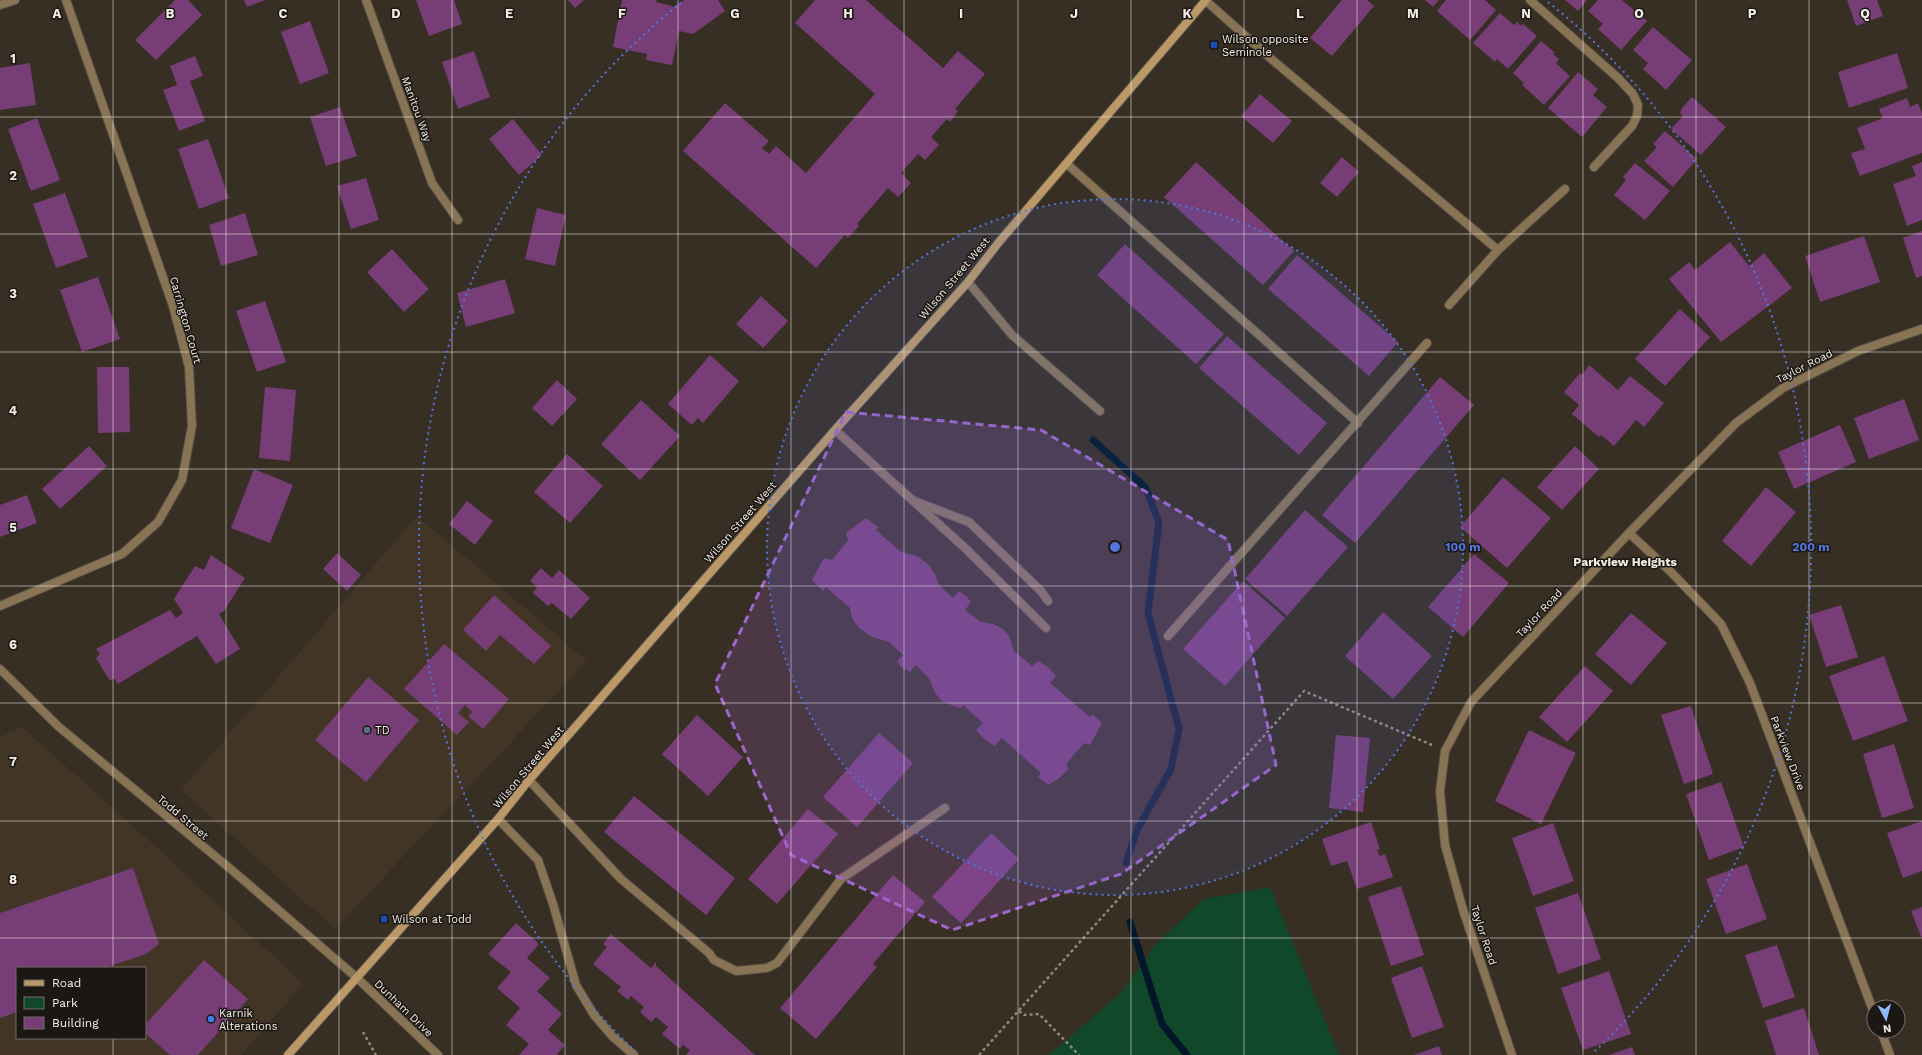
<svg xmlns="http://www.w3.org/2000/svg" width="1922" height="1055" font-family="'Work Sans',sans-serif">
<rect width="100%" height="100%" fill="#372e24"/>
<g fill="#433526" fill-rule="evenodd">
<polygon points="417,516 587,661 335,929 181,790"/>
<path d="M22,727L142,834L303,984L241,1055H0V736ZM17,968H145V1038H17Z"/>
</g>
<polygon fill="#11482a" points="1270,887 1339,1055 1049,1055 1122,992 1155,945 1204,899"/>
<g fill="none" stroke-linecap="round" stroke-linejoin="round">
<g stroke="#021728" stroke-width="7">
<polyline points="1093,440 1145,487 1159,522 1148,613 1179,729 1171,769 1137,830 1126,863"/>
<polyline points="1130,922 1162,1024 1187,1055"/>
</g>
</g>
<g fill="#773d76">
<polygon points="175,0 188,0 202,15 156,60 135,40"/>
<polygon points="244,0 265,0 247,7"/>
<polygon points="416,0 454,0 462,24 429,36"/>
<polygon points="568,0 584,0 575,8"/>
<polygon points="622,0 657,0 656,2 672,6 671,8 684,0 718,0 725,11 693,34 679,31 672,65 646,60 647,54 613,47"/>
<polygon points="815,0 866,0 943,68 958,51 985,74 955,109 958,111 950,122 947,119 931,137 939,145 925,160 918,154 901,173 911,183 898,197 888,188 857,224 859,226 848,238 845,235 816,268 683,151 725,103 769,141 762,148 769,154 776,146 806,173 875,94 795,23"/>
<polygon points="1342,0 1367,0 1374,6 1332,56 1310,38"/>
<polygon points="1425,0 1439,0 1433,7"/>
<polygon points="1446,0 1485,0 1496,10 1470,40 1437,11"/>
<polygon points="1565,0 1587,0 1578,11"/>
<polygon points="1598,0 1622,0 1647,21 1621,50 1598,29 1603,24 1588,11"/>
<polygon points="1847,0 1877,0 1883,16 1856,26"/>
<polygon points="1500,13 1514,25 1517,22 1521,26 1523,24 1537,36 1508,69 1497,59 1495,62 1473,43"/>
<polygon points="310,21 329,73 300,84 281,32"/>
<polygon points="1653,27 1692,60 1666,90 1643,69 1648,63 1633,50"/>
<polygon points="1541,41 1555,53 1553,54 1559,59 1556,63 1570,76 1544,105 1522,85 1524,83 1513,73"/>
<polygon points="474,51 490,97 458,109 442,62"/>
<polygon points="1897,53 1908,88 1849,108 1838,72"/>
<polygon points="195,56 203,76 190,81 205,121 179,131 163,90 177,85 170,66"/>
<polygon points="30,63 36,105 0,110 0,68"/>
<polygon points="1578,72 1598,89 1593,95 1607,107 1582,137 1548,108"/>
<polygon points="1260,94 1292,121 1273,143 1241,116"/>
<polygon points="1692,97 1726,127 1701,155 1671,129 1683,116 1680,113 1682,108"/>
<polygon points="1907,98 1910,107 1918,103 1922,113 1922,153 1860,176 1851,153 1865,149 1857,128 1883,118 1879,109"/>
<polygon points="340,107 357,156 326,166 310,117"/>
<polygon points="37,118 60,180 31,191 8,129"/>
<polygon points="513,119 542,155 519,175 489,139"/>
<polygon points="1665,131 1697,159 1673,187 1644,161 1657,147 1653,144"/>
<polygon points="208,139 229,198 199,209 178,149"/>
<polygon points="1342,157 1359,172 1337,197 1320,183"/>
<polygon points="1196,162 1294,251 1263,285 1164,197"/>
<polygon points="1922,162 1922,220 1907,226 1893,184 1916,176 1912,166"/>
<polygon points="1635,163 1670,191 1645,220 1614,195 1626,180 1623,177"/>
<polygon points="366,178 379,220 351,229 337,186"/>
<polygon points="65,193 88,257 56,268 33,204"/>
<polygon points="537,208 566,215 555,266 525,259"/>
<polygon points="245,213 258,255 221,266 209,225"/>
<polygon points="1922,231 1922,276 1916,278 1903,238"/>
<polygon points="1864,236 1880,282 1820,302 1805,256"/>
<polygon points="1730,242 1749,266 1764,253 1792,288 1721,342 1669,279 1689,262 1695,270"/>
<polygon points="1125,244 1224,334 1196,364 1097,275"/>
<polygon points="392,249 429,289 404,312 367,272"/>
<polygon points="1297,255 1398,342 1369,376 1268,289"/>
<polygon points="98,277 120,339 82,352 60,290"/>
<polygon points="505,279 515,313 466,327 457,293"/>
<polygon points="761,296 788,321 763,348 736,324"/>
<polygon points="265,301 286,362 257,372 236,311"/>
<polygon points="1680,309 1710,337 1665,386 1635,359"/>
<polygon points="1227,336 1327,423 1299,455 1199,368"/>
<polygon points="710,355 739,381 703,423 698,418 692,425 668,404"/>
<polygon points="1589,365 1618,390 1630,376 1664,403 1644,427 1636,420 1614,446 1601,435 1599,437 1572,414 1579,405 1564,392 1580,373 1582,375"/>
<polygon points="97,367 129,367 130,432 98,433"/>
<polygon points="1440,377 1474,405 1355,543 1322,515"/>
<polygon points="557,380 577,399 552,426 532,408"/>
<polygon points="265,387 296,390 290,461 259,458"/>
<polygon points="1904,399 1919,440 1869,459 1854,418"/>
<polygon points="641,400 680,436 640,480 601,444"/>
<polygon points="1840,425 1856,462 1794,489 1778,452"/>
<polygon points="89,446 107,466 60,509 42,489"/>
<polygon points="1575,446 1599,469 1562,510 1537,487"/>
<polygon points="567,454 603,486 570,523 534,492"/>
<polygon points="254,469 293,485 270,543 231,528"/>
<polygon points="1503,477 1551,518 1507,568 1460,527"/>
<polygon points="1766,487 1796,512 1751,566 1722,541"/>
<polygon points="27,495 37,523 0,537 0,505"/>
<polygon points="467,501 493,521 475,545 449,524"/>
<polygon points="1305,510 1348,547 1287,616 1245,579"/>
<polygon points="866,518 878,527 876,530 901,552 917,556 928,564 935,574 939,585 953,598 959,591 967,597 971,602 965,610 981,622 993,624 1003,629 1009,636 1014,651 1032,666 1038,661 1048,667 1056,676 1050,683 1090,717 1092,714 1102,723 1090,745 1084,743 1066,764 1069,769 1058,779 1048,785 1038,777 1041,773 1002,738 995,746 984,739 976,730 983,723 963,705 960,708 943,702 935,693 929,678 916,665 910,672 901,667 897,661 903,655 889,642 872,637 859,628 852,618 850,608 826,587 823,591 812,580 824,558 832,560 848,540 846,533"/>
<polygon points="337,553 361,575 347,591 323,569"/>
<polygon points="1474,554 1509,583 1463,637 1428,607"/>
<polygon points="211,555 245,578 224,611 219,614 240,649 216,664 197,636 118,684 114,678 110,681 96,658 100,654 96,649 170,610 176,618 183,613 174,599 195,566 204,570"/>
<polygon points="541,568 552,578 559,570 590,598 571,619 552,603 548,606 533,593 537,587 530,581"/>
<polygon points="1243,581 1285,618 1225,686 1183,649"/>
<polygon points="494,595 551,646 534,664 500,635 486,651 463,630"/>
<polygon points="1841,605 1858,657 1826,667 1809,615"/>
<polygon points="1383,612 1432,656 1393,699 1345,656"/>
<polygon points="1631,613 1667,643 1631,685 1595,654"/>
<polygon points="444,644 509,699 483,729 468,716 472,712 465,705 458,713 469,722 457,735 404,689"/>
<polygon points="1884,656 1908,721 1853,741 1829,676"/>
<polygon points="1585,666 1613,691 1567,742 1539,717"/>
<polygon points="368,677 419,720 366,782 315,740"/>
<polygon points="1691,706 1713,774 1684,784 1661,715"/>
<polygon points="697,715 743,757 708,796 662,754"/>
<polygon points="1529,730 1576,753 1541,824 1495,801"/>
<polygon points="879,733 913,763 857,827 823,797"/>
<polygon points="1336,735 1370,738 1363,812 1329,808"/>
<polygon points="1894,744 1914,808 1882,818 1863,754"/>
<polygon points="1721,782 1744,847 1709,860 1686,794"/>
<polygon points="634,796 735,878 706,915 604,832"/>
<polygon points="808,809 838,834 777,904 748,879"/>
<polygon points="1922,821 1922,871 1903,878 1887,833"/>
<polygon points="1371,822 1380,849 1377,850 1380,856 1385,854 1393,877 1357,889 1347,861 1331,866 1322,839"/>
<polygon points="1553,823 1574,881 1533,896 1512,838"/>
<polygon points="991,833 1019,859 961,923 932,897"/>
<polygon points="1747,864 1767,919 1726,934 1706,879"/>
<polygon points="133,868 159,944 146,954 104,968 17,968 17,1012 0,1018 0,913"/>
<polygon points="893,875 925,902 873,964 877,967 816,1039 780,1008"/>
<polygon points="1401,886 1424,955 1391,966 1368,897"/>
<polygon points="1578,893 1601,959 1558,974 1535,908"/>
<polygon points="1922,907 1922,939 1911,911"/>
<polygon points="516,923 539,944 527,958 550,978 537,991 562,1014 548,1030 565,1045 557,1054 559,1055 519,1055 529,1044 506,1025 520,1008 497,988 511,972 488,954"/>
<polygon points="611,934 651,968 656,962 656,966 755,1055 686,1055 690,1050 683,1045 680,1049 662,1034 668,1027 656,1017 651,1022 640,1012 644,1007 631,996 628,1000 617,991 621,987 593,964 607,947 603,944"/>
<polygon points="1777,945 1795,997 1763,1008 1745,955"/>
<polygon points="204,960 248,999 198,1055 170,1055 145,1033 145,1025"/>
<polygon points="1422,966 1444,1027 1412,1038 1391,978"/>
<polygon points="1609,971 1631,1034 1583,1050 1561,988"/>
<polygon points="1804,1008 1819,1055 1776,1055 1765,1021"/>
<polygon points="1439,1046 1442,1055 1414,1055"/>
<polygon points="1632,1047 1635,1055 1609,1055"/>
</g>
<g fill="none" stroke-linecap="round" stroke-linejoin="round">
<defs>
<g id="service">
<polyline points="1530,0 1618,78 1633,94 1638,105 1637,116 1632,126 1594,167"/>
<polyline points="1067,164 1358,423"/>
<polyline points="968,282 1012,335 1100,411"/>
<polyline points="835,430 964,547 1046,628"/>
<polyline points="914,501 969,522 1041,591 1048,601"/>
<polyline points="1168,636 1427,343"/>
<polyline points="529,780 621,879 709,953 714,960 736,971 767,968 777,963 841,879 945,808"/>
<polyline points="498,819 538,860 553,904 576,985 594,1015 613,1037 634,1055"/>
</g>
<g id="minor">
<polyline points="366,0 432,183 458,220"/>
<polyline points="1205,0 1269,57 1498,250 1565,189"/>
<polyline points="0,5 15,0"/>
<polyline points="1449,305 1498,250"/>
<polyline points="1629,533 1670,571 1721,624 1750,683 1874,1013"/>
<polyline points="0,606 122,554 158,522 182,480 192,426 189,367 173,306 66,0"/>
<polyline points="0,669 59,727 233,871 356,977 438,1055"/>
<polyline points="1881,1031 1890,1055"/>
<polyline points="1512,1055 1463,910 1445,845 1440,791 1445,751 1471,702 1629,533 1736,423 1783,388 1858,351 1922,329"/>
</g>
<polyline id="secondary" points="288,1055 498,819 529,780 835,430 968,282 999,242 1206,0"/>
</defs>
<use href="#service" stroke="#554d43" stroke-width="10"/>
<use href="#minor" stroke="#554d43" stroke-width="10"/>
<use href="#secondary" stroke="#554d43" stroke-width="10"/>
<g stroke="#918a81" stroke-width="2.5" stroke-dasharray="3 3" stroke-linecap="butt">
<polyline points="1019,1011 1024,1015 1039,1014 1079,1055"/>
<polyline points="363,1032 376,1055"/>
<polyline points="979,1055 1304,691 1432,745"/>
</g>
<use href="#service" stroke="#887355" stroke-width="8"/>
<use href="#minor" stroke="#887355" stroke-width="8"/>
<use href="#secondary" stroke="#ba9867" stroke-width="8"/>
</g>
<path fill="#9f66cb" fill-opacity="0.2" stroke="#9f66cb" stroke-width="3" stroke-dasharray="8 5" stroke-linejoin="round" d="M846,412L1041,430L1228,540L1276,765L1121,874L952,930L791,855L715,684Z"/>
<path fill="none" stroke="#f4eee7" stroke-width="1" stroke-opacity="0.55" d="M113,0V968M226,0V1055M339,0V1055M452,0V1055M565,0V1055M678,0V1055M791,0V1055M904,0V1055M1018,0V1055M1131,0V1055M1244,0V1055M1357,0V1055M1470,0V1055M1583,0V1055M1696,0V1055M1809,0V1055M0,117H1922M0,234H1922M0,352H1922M0,469H1922M0,586H1922M0,703H1922M0,821H1922M0,938H1922M113,1038V1055"/>
<circle cx="1115" cy="547" r="348" fill="#5376dc" fill-opacity=".12"/>
<g fill="none" stroke="#5376dc" stroke-width="2" stroke-dasharray="2 4">
<circle cx="1115" cy="547" r="348"/>
<path d="M636 1052A696 696 0 0 1 682 2M1548 2A696 696 0 0 1 1594 1052"/>
</g>
<g fill="#1a4fb4" stroke="#1b1712" stroke-width="1.5">
<rect x="1210" y="41" width="8" height="8" rx="2"/>
<rect x="380" y="915" width="8" height="8" rx="2"/>
</g>
<circle fill="#5c6f8a" stroke="#1b1712" stroke-width="1.5" cx="367" cy="730" r="4"/>
<circle fill="#3f7fe0" stroke="#1b1712" stroke-width="1.5" cx="211" cy="1019" r="4"/>
<g text-anchor="middle" stroke-width="3" stroke-linejoin="round" paint-order="stroke">
<g font-size="11" fill="#f4eee7" stroke="#1b1712" text-anchor="start">
<text x="1222" y="43">Wilson opposite<tspan x="1222" dy="13">Seminole</tspan></text>
<text x="375" y="734">TD</text>
<text x="392" y="923">Wilson at Todd</text>
<text x="219" y="1017">Karnik<tspan x="219" dy="13">Alterations</tspan></text>
</g>
<g font-size="11" fill="#f4eee7" stroke="#1b1712">
<text transform="translate(417 109) rotate(70)" y="4">Manitou Way</text>
<text transform="translate(954 278) rotate(-50)" y="4">Wilson Street West</text>
<text transform="translate(186 320) rotate(74)" y="4">Carrington Court</text>
<text transform="translate(1804 366) rotate(-27)" y="4">Taylor Road</text>
<text transform="translate(740 522) rotate(-49)" y="4">Wilson Street West</text>
<text transform="translate(1539 613) rotate(-47)" y="4">Taylor Road</text>
<text transform="translate(1788 753) rotate(69)" y="4">Parkview Drive</text>
<text transform="translate(528 767) rotate(-50)" y="4">Wilson Street West</text>
<text transform="translate(183 817) rotate(40)" y="4">Todd Street</text>
<text transform="translate(1484 935) rotate(72)" y="4">Taylor Road</text>
<text transform="translate(404 1008) rotate(44)" y="4">Dunham Drive</text>
</g>
<g font-size="12" font-weight="bold" fill="#f4eee7" stroke="#1b1712">
<text x="1625" y="566">Parkview Heights</text>
</g>
</g>
<g font-size="13" text-anchor="middle" font-weight="bold" fill="#f4eee7" stroke="#1b1712" stroke-width="3" stroke-linejoin="round" paint-order="stroke">
<text x="57" y="18">A</text>
<text x="170" y="18">B</text>
<text x="283" y="18">C</text>
<text x="396" y="18">D</text>
<text x="509" y="18">E</text>
<text x="622" y="18">F</text>
<text x="735" y="18">G</text>
<text x="848" y="18">H</text>
<text x="961" y="18">I</text>
<text x="1074" y="18">J</text>
<text x="1187" y="18">K</text>
<text x="1300" y="18">L</text>
<text x="1413" y="18">M</text>
<text x="1526" y="18">N</text>
<text x="1639" y="18">O</text>
<text x="1752" y="18">P</text>
<text x="1865" y="18">Q</text>
<text x="13" y="63">1</text>
<text x="13" y="180">2</text>
<text x="13" y="298">3</text>
<text x="13" y="415">4</text>
<text x="13" y="532">5</text>
<text x="13" y="649">6</text>
<text x="13" y="766">7</text>
<text x="13" y="884">8</text>
</g>
<circle cx="1115" cy="547" r="6" fill="#5376dc" stroke="#1b1712" stroke-width="2"/>
<g font-size="12" text-anchor="middle" font-weight="bold" fill="#5376dc" stroke="#1b1712" stroke-width="3" stroke-linejoin="round" paint-order="stroke">
<text x="1463" y="551">100 m</text>
<text x="1811" y="551">200 m</text>
</g>
<rect x="16" y="967" width="130" height="72" fill="#1b1712" stroke="#726d67"/>
<rect x="24" y="980" width="20" height="6" fill="#ba9867" stroke="#726d67"/>
<text x="52" y="987" font-size="12" fill="#f4eee7">Road</text>
<rect x="24" y="997" width="20" height="12" fill="#11482a" stroke="#726d67"/>
<text x="52" y="1007" font-size="12" fill="#f4eee7">Park</text>
<rect x="24" y="1017" width="20" height="12" fill="#773d76" stroke="#726d67"/>
<text x="52" y="1027" font-size="12" fill="#f4eee7">Building</text>
<g transform="translate(1886 1019) rotate(173)"><circle r="19" fill="#1b1712" stroke="#726d67"/>
<path d="M0-3L7 15L0 10L-7 15Z" fill="#91b8fd"/>
<text y="-6" font-size="11" font-weight="bold" text-anchor="middle" fill="#f4eee7">N</text>
</g>
</svg>
